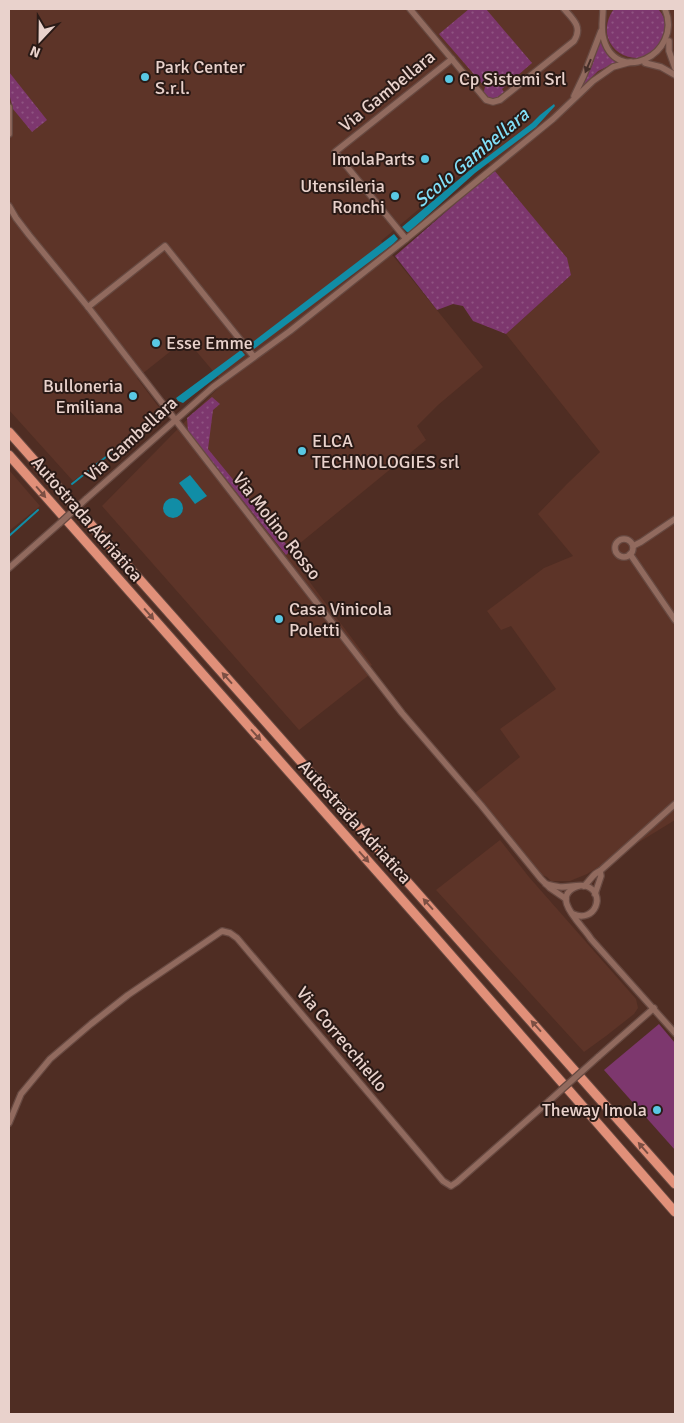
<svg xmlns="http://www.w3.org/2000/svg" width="684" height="1423" font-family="Signika,sans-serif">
<defs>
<pattern id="grass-dots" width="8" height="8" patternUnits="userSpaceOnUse" patternTransform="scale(1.25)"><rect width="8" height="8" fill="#7d376e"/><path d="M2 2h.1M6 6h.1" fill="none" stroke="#8f5382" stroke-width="1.8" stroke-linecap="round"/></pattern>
</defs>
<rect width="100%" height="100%" fill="#4f2d23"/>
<g fill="#5d3428">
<polygon points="9,9 675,9 675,820 587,874 570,881 551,881 547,877 539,874 475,793 520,757 500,729 556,689 511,626 501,630 487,611 544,568 573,556 538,514 567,484 600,452 506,334 571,275 566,258 482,156 381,241 483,367 438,405 417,426 426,440 288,553 372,665 365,670 369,675 299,730 102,506 223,383 186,339 137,378 161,410 110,454 73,481 9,410"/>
<polygon points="9,470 40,506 9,531"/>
<polygon points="500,840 529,877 636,999 638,1008 634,1014 606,1036 584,1052 436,890"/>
</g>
<g fill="url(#grass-dots)">
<polygon points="469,9 486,9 532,63 502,89 504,92 497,98 490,100 483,95 485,87 439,34"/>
<path d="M614,9H658C668,19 667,32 660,44C659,46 657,49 656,51C640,64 615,58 608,38C605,27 608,17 614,9Z"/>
<polygon points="600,41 606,52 619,61 598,71 582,87 592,66"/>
<polygon points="9,72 47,120 32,132 13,109 9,93"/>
<polygon points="494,170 567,258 571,275 506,334 473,321 463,306 453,304 437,310 395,256"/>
<polygon points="212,397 220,404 213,410 208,449 291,550 286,555 188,431 187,418"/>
</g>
<polygon fill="#7d376e" points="659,1024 675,1043 675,1150 604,1070"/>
<g fill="#118da6">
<polygon points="554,104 555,106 536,127 475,173 409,232 407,232 402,227 470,170 532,123 540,115"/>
<polygon points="394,234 398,239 393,244 254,349 250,344"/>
<polygon points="241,350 245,355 188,399 183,403 178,401 176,398"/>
<polygon points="190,475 207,496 195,504 179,483"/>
<circle cx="173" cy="508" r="10"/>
</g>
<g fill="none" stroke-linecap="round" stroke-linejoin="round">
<g stroke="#118da6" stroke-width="2">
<polyline points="72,484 161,413"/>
<polyline points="9,536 38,510"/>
</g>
<defs>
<g id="minor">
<path d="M410,9L486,100L493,102L500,100L574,41C583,27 573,19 564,9"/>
<path d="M603,9C603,18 601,27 603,36C614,88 684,55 665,9"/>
<polyline points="669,41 669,51 675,68"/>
<polyline points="645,63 661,67 675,75"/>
<polyline points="574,96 584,75 601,31"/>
<polyline points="9,107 9,134"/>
<polyline points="9,206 16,218 29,235 88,307 402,713 481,805 541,879 550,888 566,899"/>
<polyline points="406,239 335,152 452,59"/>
<polyline points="88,307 165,246 254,357"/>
<polyline points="86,499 213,387 290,331 406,239 553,119 593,81 613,67 631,62"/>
<circle cx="624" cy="548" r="9"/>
<polyline points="633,546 641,542 675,519"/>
<polyline points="630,554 675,620"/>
<polyline points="9,568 60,523"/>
<path d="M546,884C551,885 557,887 562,887C570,887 579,884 586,886C607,893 595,924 573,914"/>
<path d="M579,886C547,896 583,925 591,939L675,1033"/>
<path d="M584,886C590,881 593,873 600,871L675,804"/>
<polyline points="595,894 601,876 600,871"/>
<polyline points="598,1057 654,1008"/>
<polyline points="9,1123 21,1094 50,1059 91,1024 128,995 222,931 230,933 237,938 443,1181 451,1186 457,1182 549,1101"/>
</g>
<g id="highway">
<polyline points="9,432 675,1184"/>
<polyline points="9,455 428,929 675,1212"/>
</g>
</defs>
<use href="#minor" stroke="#674941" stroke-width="8"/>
<use href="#highway" stroke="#674941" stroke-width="11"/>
<use href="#minor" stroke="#916a5e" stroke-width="5.5"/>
<use href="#highway" stroke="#e19079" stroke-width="9"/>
<defs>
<g id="minor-bridge">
<polyline points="60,523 86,499"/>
<polyline points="549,1101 598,1057"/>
</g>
</defs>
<use href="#minor-bridge" stroke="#674941" stroke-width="8" stroke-linecap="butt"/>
<use href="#minor-bridge" stroke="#916a5e" stroke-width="5.5"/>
</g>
<defs><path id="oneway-solid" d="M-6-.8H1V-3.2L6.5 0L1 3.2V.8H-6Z" transform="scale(1.25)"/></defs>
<use fill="#442e28" href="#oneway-solid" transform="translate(588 66) rotate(113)"/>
<g fill="#7c4f43">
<use href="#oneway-solid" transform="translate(41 492) rotate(49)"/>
<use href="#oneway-solid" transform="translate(149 614) rotate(49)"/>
<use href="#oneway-solid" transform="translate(227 678) rotate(-132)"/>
<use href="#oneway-solid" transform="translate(256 735) rotate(48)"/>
<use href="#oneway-solid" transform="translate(364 857) rotate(48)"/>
<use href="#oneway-solid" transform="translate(428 904) rotate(-132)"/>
<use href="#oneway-solid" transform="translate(536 1026) rotate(-132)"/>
<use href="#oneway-solid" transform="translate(643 1148) rotate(-131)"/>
</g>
<g fill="#59c8e4" stroke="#2a1a16" stroke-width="2">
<circle cx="145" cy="77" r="5"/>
<circle cx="449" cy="79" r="5"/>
<circle cx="425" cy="159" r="5"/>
<circle cx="395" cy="196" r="5"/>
<circle cx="156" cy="343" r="5"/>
<circle cx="133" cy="396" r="5"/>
<circle cx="302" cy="451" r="5"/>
<circle cx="279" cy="619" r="5"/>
<circle cx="657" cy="1110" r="5"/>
</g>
<g text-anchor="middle" stroke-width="4" stroke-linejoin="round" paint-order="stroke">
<g font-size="18" fill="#e9d2cc" stroke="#2a1a16" text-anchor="start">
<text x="155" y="73">Park Center<tspan x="155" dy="21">S.r.l.</tspan></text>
<text x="459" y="85">Cp Sistemi Srl</text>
<text x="415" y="165" text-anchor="end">ImolaParts</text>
<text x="385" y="192" text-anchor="end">Utensileria<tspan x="385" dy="21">Ronchi</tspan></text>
<text x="166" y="349">Esse Emme</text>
<text x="123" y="392" text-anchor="end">Bulloneria<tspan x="123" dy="21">Emiliana</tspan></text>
<text x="312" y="447">ELCA<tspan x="312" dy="21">TECHNOLOGIES srl</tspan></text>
<text x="289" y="615">Casa Vinicola<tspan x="289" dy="21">Poletti</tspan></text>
<text x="647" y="1116" text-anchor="end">Theway Imola</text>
</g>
<g font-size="18" fill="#e9d2cc" stroke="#2a1a16">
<text transform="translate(387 91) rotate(-39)" y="6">Via Gambellara</text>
<text transform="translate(131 439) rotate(-42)" y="6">Via Gambellara</text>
<text transform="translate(87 519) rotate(49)" y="6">Autostrada Adriatica</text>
<text transform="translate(277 526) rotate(52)" y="6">Via Molino Rosso</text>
<text transform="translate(355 822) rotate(48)" y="6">Autostrada Adriatica</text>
<text transform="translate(342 1039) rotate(50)" y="6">Via Correcchiello</text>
</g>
<g font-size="19" font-style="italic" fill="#81def7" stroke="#2a1a16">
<text transform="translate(471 157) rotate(-40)" y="7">Scolo Gambellara</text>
</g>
</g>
<rect width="684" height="1423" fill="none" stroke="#e9d2cc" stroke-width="20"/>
<g transform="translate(40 40) rotate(202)" stroke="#2a1a16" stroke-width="4" paint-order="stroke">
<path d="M0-4L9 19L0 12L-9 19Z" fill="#e9d2cc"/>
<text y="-8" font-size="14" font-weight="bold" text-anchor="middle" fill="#e9d2cc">N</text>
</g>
</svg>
